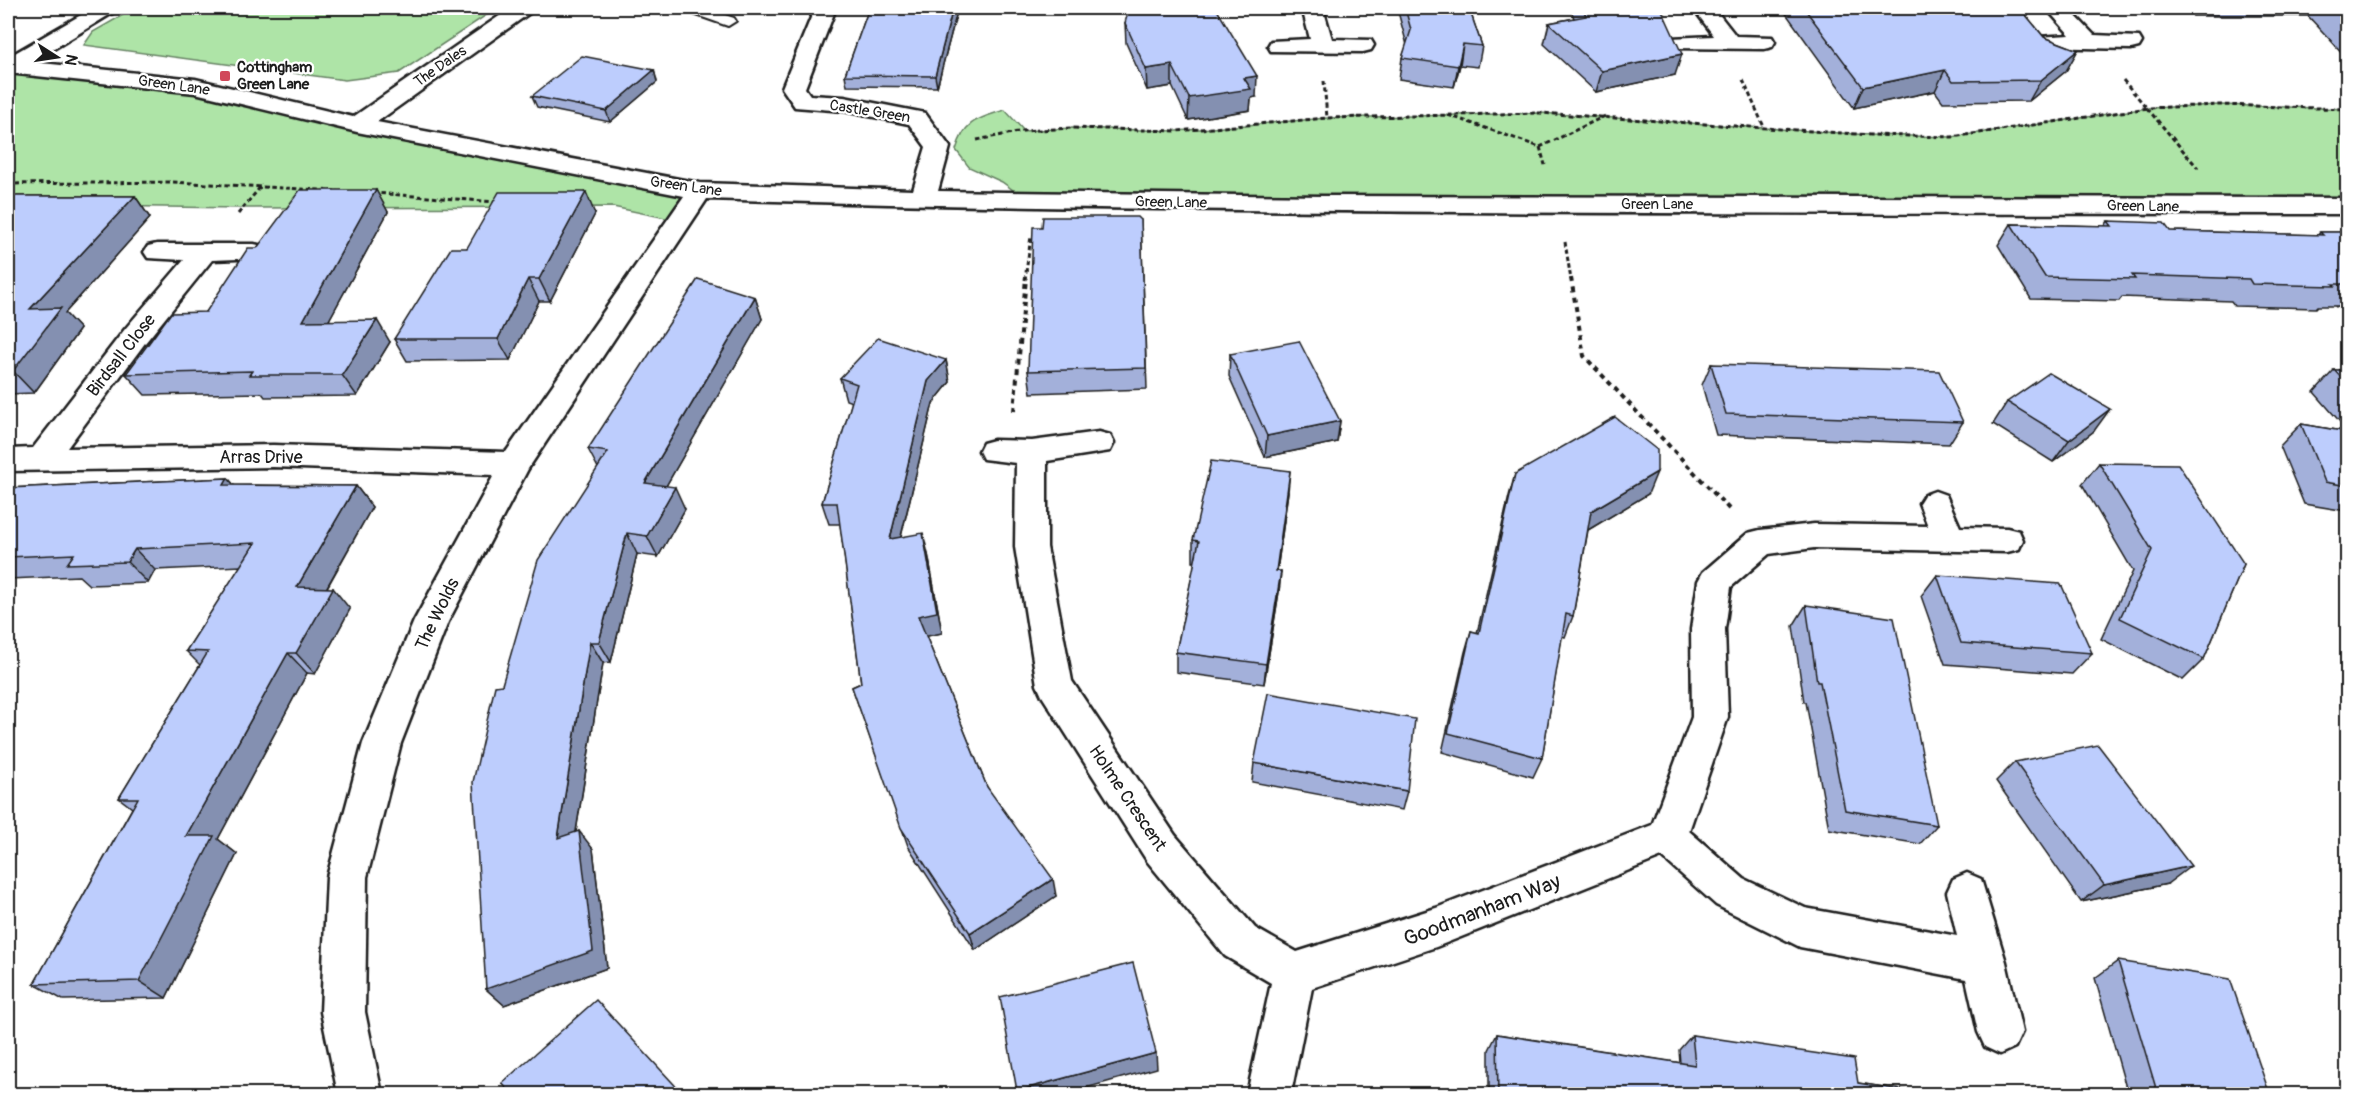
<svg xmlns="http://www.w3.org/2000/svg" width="2355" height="1102" font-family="Pangolin,sans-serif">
<rect width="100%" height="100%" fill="#fff"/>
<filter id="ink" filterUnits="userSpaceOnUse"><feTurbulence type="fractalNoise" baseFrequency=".0167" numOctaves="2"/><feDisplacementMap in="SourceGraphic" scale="12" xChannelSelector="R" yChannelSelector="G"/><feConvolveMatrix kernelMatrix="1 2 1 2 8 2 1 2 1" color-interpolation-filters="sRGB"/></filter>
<g filter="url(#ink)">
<g fill="#aee4a7" stroke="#658062" stroke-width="1.5">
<polygon points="135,8 497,8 399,73 345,80 84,45 93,32"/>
<polygon points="8,66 195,86 700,191 680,221 613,207 243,208 8,205"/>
<path d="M2220,105L2347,109L2348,206L1028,201L1002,182L969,167L956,150C965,120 977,119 1005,110L1024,131L1071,128L1177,131L1327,118L1540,113L1870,135L1952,137L2148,108Z"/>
</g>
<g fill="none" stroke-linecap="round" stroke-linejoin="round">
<defs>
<polygon id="lane" points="682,8 704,8 734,18 736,21 728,26 685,11"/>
<g id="street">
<path d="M93,8H118L114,12L32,62L195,79L353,117L511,8H534L531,12L377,122L700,183L913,190L926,147L909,124L844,111L795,107L782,88L815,8H836L805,88L810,95L844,97L925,113L950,147L938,191L1323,196L2348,198V214C1801,213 1254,216 707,199L528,469L448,622L401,743L367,877L365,1012L382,1094H338L321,1012L327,877L363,743L414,621L494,475L273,467L8,471V449L33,448L125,329L184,260L148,258L144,252L148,246L157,244H254L263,246L267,252L263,258L212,260L145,343L67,448L273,445L506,452L684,196L357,132L195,93L8,73V57Z"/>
<polygon points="1302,8 1323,8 1332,39 1371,40 1374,45 1371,50 1363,52 1271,51 1268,46 1271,41 1310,39"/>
<polygon points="1693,8 1714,8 1736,36 1772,37 1775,42 1772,47 1764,49 1670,48 1667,43 1670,38 1714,36"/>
<polygon points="2046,8 2068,8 2094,35 2139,37 2142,42 2139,47 2131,49 2037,47 2034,42 2037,37 2070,35"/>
<polygon points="1099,432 1110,435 1114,443 1110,451 1047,461 1047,547 1072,681 1175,835 1255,928 1297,952 1436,908 1652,825 1692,717 1691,629 1698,581 1703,572 1748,533 1760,530 1814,524 1928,526 1919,503 1924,495 1935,491 1946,495 1960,527 2007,528 2019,531 2023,540 2019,549 2007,552 1814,548 1769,554 1731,587 1725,629 1728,717 1689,831 1744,879 1805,908 1957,936 1947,892 1953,879 1967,873 1981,879 2006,962 2022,1032 2015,1047 2000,1054 1985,1047 1978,1032 1966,979 1800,947 1716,905 1662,857 1436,947 1312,988 1291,1094 1247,1094 1271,983 1225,956 1147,861 1042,696 1037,685 1015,547 1016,463 983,459 979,451 983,443 994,440 1032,441"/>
</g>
</defs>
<use href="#lane" stroke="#1c1c1c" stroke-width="4"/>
<use href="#street" stroke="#1c1c1c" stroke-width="5"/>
<g stroke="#1c1c1c" stroke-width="3" stroke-dasharray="4.5 3" stroke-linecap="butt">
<polyline points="1743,80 1764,127"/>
<polyline points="2123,80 2198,168"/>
<polyline points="1324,81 1327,118"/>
<polyline points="1448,115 1540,147 1605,116"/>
<polyline points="977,140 1023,131 1071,128 1177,131 1327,118 1540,113 1870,135 1952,137 2148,108 2220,105 2348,109"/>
<polyline points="1540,147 1545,165"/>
<polyline points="8,184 173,182 338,191"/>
<polyline points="373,193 497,202"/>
<polyline points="238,214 262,185"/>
<polyline points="1565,242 1571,280"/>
<polyline points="1025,280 1031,236"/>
</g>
<g stroke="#1c1c1c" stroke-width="4" stroke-dasharray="5 4.5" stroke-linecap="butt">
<polyline points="1571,278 1584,356 1729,509"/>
<polyline points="2334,303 2348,318"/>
<polyline points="1014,411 1026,278"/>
</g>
<use href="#lane" fill="#fff" fill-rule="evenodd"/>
<use href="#street" fill="#fff" fill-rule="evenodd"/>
</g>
<g fill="#a3b0da" stroke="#1c1c1c" stroke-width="1.5">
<polygon points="869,8 958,8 937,87 847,86 845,75"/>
<polygon points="1397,8 1469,8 1482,46 1478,67 1460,65 1454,87 1399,79 1402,58 1407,45"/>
<polygon points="1570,8 1661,8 1675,75 1596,92 1544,44 1549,23 1574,18"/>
<polygon points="1782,8 2020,8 2044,37 2078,50 2066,71 2029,101 1943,102 1935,91 1854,108"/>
<polygon points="2197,8 2348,8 2348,59 2308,16 2193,16"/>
<polygon points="1125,23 1256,97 1251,98 1250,110 1188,120 1172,86 1147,90 1126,43"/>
<polygon points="654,70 657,82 610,122 537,107 532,96"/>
<polygon points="376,190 388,212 329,320 390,342 357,396 265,397 262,393 145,395 126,374 206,312 257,248"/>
<polygon points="8,196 135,196 150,218 65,313 80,329 34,393 8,394"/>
<polygon points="595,214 550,301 539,301 510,360 407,361 394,339 467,248"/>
<polygon points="1141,220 1147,389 1031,393 1028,371 1042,227"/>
<polygon points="2108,221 2170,231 2318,235 2320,232 2348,232 2348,306 2318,306 2316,308 2235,306 2231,301 2122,297 2119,301 2031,299 1998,245 2011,224 2105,226"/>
<polygon points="755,297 762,319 666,486 685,509 658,557 637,554 611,662 603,663 576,832 593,849 607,968 504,1005 486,989 502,685 598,468 588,449"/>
<polygon points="1230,354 1340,421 1337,442 1265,457 1229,376"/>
<polygon points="946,360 950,382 933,403 901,537 928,554 942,633 926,636 987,787 1056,896 975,950 908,846 852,687 861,683 840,524 829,524 822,503 852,402 846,400 840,378"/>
<polygon points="1711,364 1963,422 1949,444 1716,435 1702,385"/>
<polygon points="2334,370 2348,370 2348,431 2314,392"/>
<polygon points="2007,402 2094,431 2053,462 1993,424"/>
<polygon points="2301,424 2348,432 2348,515 2346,511 2304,504 2280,446"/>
<polygon points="2099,463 2244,564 2204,659 2183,680 2101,639 2133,571 2082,484"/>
<polygon points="1515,474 1648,494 1588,530 1573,616 1565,637 1562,636 1542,758 1533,777 1442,752 1465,652 1471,631 1477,633 1509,496"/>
<polygon points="228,478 234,485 356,486 372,507 327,588 350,609 315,674 307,673 218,839 237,854 166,998 63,1000 34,984 132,808 119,798 200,665 186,651 241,566 155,570 148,583 89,585 79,576 8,579 8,488"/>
<polygon points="1288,492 1277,571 1281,571 1279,592 1264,684 1176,672 1176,652 1195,562 1193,562 1193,540"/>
<polygon points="1937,575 2092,653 2072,674 1945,664 1921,596"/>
<polygon points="1806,605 1937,825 1920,844 1829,829 1806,702 1804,702 1793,626"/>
<polygon points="2015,762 2167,884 2081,902 1996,781"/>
<polygon points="1254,763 1407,791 1402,810 1252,782"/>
<polygon points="2118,961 2270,1095 2128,1095 2095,978"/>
<polygon points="1497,1034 1680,1063 1679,1050 1692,1035 1858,1083 1934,1095 1489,1095 1489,1050"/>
</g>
<g fill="#8490b1" stroke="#1c1c1c" stroke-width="1.5">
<polygon points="953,8 958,8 937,87 935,76"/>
<polygon points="1463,44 1460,65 1454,87 1458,66"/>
<polygon points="2078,50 2066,71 2029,101 2041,80"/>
<polygon points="1682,54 1675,75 1596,92 1602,71"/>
<polygon points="1172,65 1172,86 1147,90 1146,69"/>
<polygon points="654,70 657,82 610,122 606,111"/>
<polygon points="1945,70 1935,91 1854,108 1863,87"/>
<polygon points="1257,76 1256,97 1251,98 1250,110 1188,120 1189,98 1244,78"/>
<polygon points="376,190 388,212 317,342 303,321"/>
<polygon points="586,192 595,214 550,301 539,279"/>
<polygon points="135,196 150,218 65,313 80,329 34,393 13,371 30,309"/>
<polygon points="528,279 539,301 510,360 498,339"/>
<polygon points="755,297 762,319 655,505 645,483"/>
<polygon points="377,320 390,342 357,396 342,375"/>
<polygon points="946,360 950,382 933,403 895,561 890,539 928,381"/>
<polygon points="2110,409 2094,431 2053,462 2069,440"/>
<polygon points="1340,421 1337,442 1265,457 1267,436"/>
<polygon points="1290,471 1288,492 1274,592 1276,571"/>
<polygon points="1657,472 1648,494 1583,533 1591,511"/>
<polygon points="228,478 246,500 224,485"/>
<polygon points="356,486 372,507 315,608 297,587"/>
<polygon points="675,487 685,509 658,557 647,536"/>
<polygon points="627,533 637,554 611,662 599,642"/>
<polygon points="923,533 928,554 942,633 923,637 918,616"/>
<polygon points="135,549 155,570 148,583 127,562"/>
<polygon points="1281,571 1279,592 1264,684 1266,664"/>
<polygon points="333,588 350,609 315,674 296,653"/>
<polygon points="590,642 603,663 572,856 558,838"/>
<polygon points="288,653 307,673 218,839 237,854 166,998 139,981 186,836"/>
<polygon points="579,831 593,849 607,968 504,1005 486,989"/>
<polygon points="2191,866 2167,884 2081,902 2104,885"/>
<polygon points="1053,879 1056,896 975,950 970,933"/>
<polygon points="1156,1053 1157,1068 1061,1095 1018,1095 1017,1091"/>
</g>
<g fill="#bdcdfd" stroke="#1c1c1c" stroke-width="1.5">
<polygon points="869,8 953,8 935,76 845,75"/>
<polygon points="1129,8 1216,8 1257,76 1244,78 1251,89 1189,98 1172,65 1146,69 1125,23"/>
<polygon points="1405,8 1469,8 1482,46 1463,44 1458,66 1402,58 1411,30"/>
<polygon points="1583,8 1661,8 1682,54 1602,71 1549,23 1586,16"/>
<polygon points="1804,8 2020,8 2044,37 2078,50 2041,80 1953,81 1945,70 1863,87"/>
<polygon points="2335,8 2348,8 2348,21"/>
<polygon points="582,56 654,70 606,111 532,96"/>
<polygon points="300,190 376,190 303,321 377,320 342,375 249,375 252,371 126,374 171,313 206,312 248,248 257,248"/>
<polygon points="499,192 586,192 539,279 528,279 498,339 394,339 451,248 467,248"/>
<polygon points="8,196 135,196 30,309 61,308 13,371 8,371"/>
<polygon points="1043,217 1138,217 1141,220 1146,368 1028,371 1033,227 1042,227"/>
<polygon points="2108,221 2164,223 2170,231 2323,235 2320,232 2348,232 2348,284 2333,284 2335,286 2252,284 2249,279 2132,275 2135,279 2045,277 2011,224 2112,226"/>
<polygon points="698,279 755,297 645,483 675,487 647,536 627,533 599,642 590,642 558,838 579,831 593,951 486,989 473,782 495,686 502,685 538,560 608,452 588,449"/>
<polygon points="878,338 946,360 928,381 890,539 923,533 937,612 918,616 987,787 1053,879 970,933 901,828 852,687 861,683 837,503 822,503 857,384 840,378"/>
<polygon points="1299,341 1340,421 1267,436 1230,354"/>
<polygon points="1711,364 1939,371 1963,422 1726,414"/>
<polygon points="2334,370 2348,370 2348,385"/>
<polygon points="2049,373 2110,409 2069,440 2007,402"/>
<polygon points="1615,417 1657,450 1657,472 1591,511 1573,616 1566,614 1542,758 1448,733 1471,631 1479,633 1515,474"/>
<polygon points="2301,424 2348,432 2348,486 2325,482"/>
<polygon points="1211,461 1290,471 1276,571 1281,571 1266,664 1176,652 1199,541 1193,540"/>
<polygon points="2099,463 2178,464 2244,564 2204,659 2120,618 2152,550"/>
<polygon points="228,478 224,485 356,486 297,587 333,588 296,653 288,653 186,836 214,836 139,981 34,984 138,798 119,798 208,652 186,651 255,543 135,549 127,562 67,564 74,554 8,557 8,488"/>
<polygon points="1937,575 2061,584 2092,653 1961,643"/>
<polygon points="1806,605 1894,618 1937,825 1845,810 1820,682 1817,682"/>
<polygon points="1268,693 1415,719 1407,791 1254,763"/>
<polygon points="2098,745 2191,866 2104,885 2015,762"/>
<polygon points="2118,961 2230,979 2270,1095 2158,1095"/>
<polygon points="1133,963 1156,1053 1017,1091 1000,997"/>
<polygon points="596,1000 684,1095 512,1095 502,1083"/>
<polygon points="1497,1034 1695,1065 1692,1035 1854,1059 1858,1083 1934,1095 1498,1095"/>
</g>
</g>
<rect fill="#d1495b" stroke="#fff" stroke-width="2" x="219" y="70" width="12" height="12" rx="3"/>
<g text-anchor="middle" stroke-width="4.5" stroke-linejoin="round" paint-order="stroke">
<g font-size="15" fill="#1c1c1c" stroke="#fff">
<text transform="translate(440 66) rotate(-35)" y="5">The Dales</text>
<text transform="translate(174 85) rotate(8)" y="5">Green Lane</text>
<text transform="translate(870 111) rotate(9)" y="5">Castle Green</text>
<text transform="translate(686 186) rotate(8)" y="5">Green Lane</text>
<text transform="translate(1171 202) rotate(1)" y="5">Green Lane</text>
<text x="1657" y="209">Green Lane</text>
<text transform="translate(2143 206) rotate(1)" y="5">Green Lane</text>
</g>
<g font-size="15" font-weight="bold" fill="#1c1c1c" stroke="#fff" text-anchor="start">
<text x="237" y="72">Cottingham<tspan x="237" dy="17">Green Lane</tspan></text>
</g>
<g font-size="18" fill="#1c1c1c" stroke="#fff">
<text transform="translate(121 355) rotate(-52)" y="6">Birdsall Close</text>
<text x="261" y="463">Arras Drive</text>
<text transform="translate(437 614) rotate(-64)" y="6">The Wolds</text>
<text transform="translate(1128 798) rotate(56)" y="6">Holme Crescent</text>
</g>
<g font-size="21" fill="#1c1c1c" stroke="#fff">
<text transform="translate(1482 910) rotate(-21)" y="7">Goodmanham Way</text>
</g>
</g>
<rect width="2355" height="1102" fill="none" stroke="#fff" stroke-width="30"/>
<rect x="15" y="15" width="2325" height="1072" fill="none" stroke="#1c1c1c" stroke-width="2" filter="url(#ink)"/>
<g transform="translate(57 57) rotate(102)" stroke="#ffffff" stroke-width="4.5" paint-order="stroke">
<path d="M0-4.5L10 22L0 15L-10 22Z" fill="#1c1c1c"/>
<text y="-9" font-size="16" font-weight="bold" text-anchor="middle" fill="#1c1c1c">N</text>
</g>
</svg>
